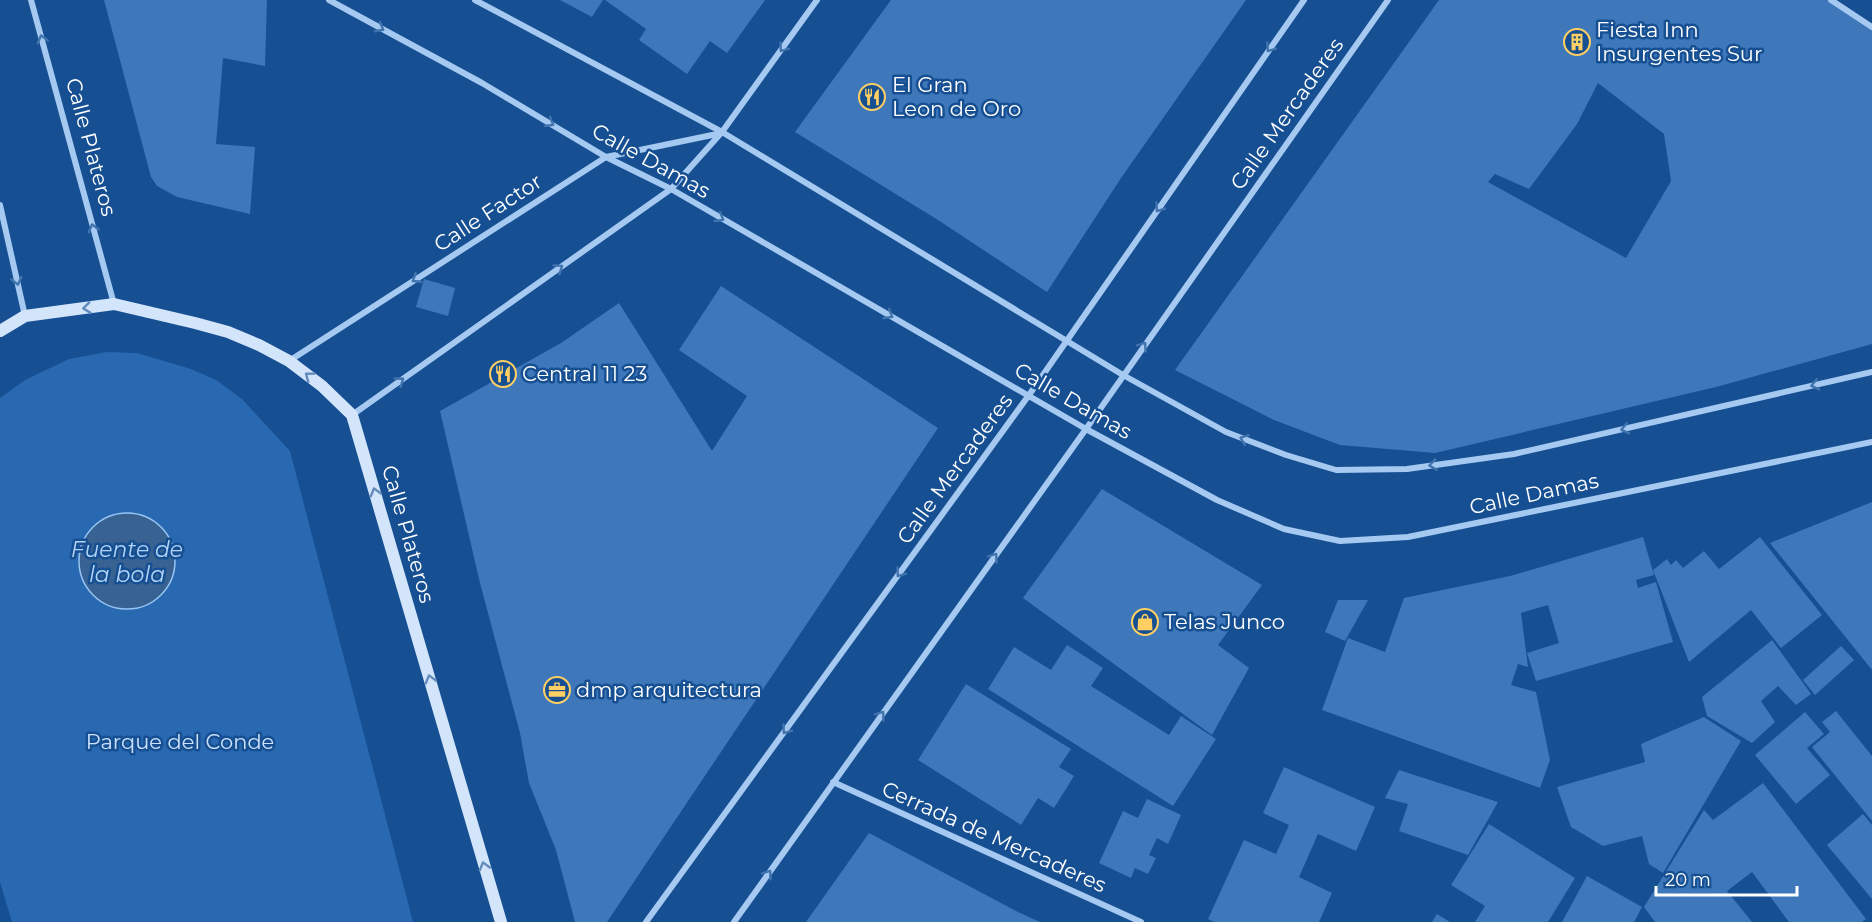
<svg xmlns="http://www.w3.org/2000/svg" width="1872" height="922" font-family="Montserrat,sans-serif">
<rect width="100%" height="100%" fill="#164f92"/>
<polygon fill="#2869b1" points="107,352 137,353 191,369 216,380 242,399 290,451 413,922 12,922 0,882 0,398 25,380 69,359"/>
<circle fill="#386292" stroke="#97c4f3" stroke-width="1.5" cx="127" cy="561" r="48"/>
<g fill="#3e78ba" fill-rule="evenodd">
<polygon points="104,0 267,0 265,66 223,58 216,144 255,147 250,214 177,197 157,186 151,177"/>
<polygon points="560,0 603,0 592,17"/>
<polygon points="605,0 765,0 727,53 710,41 687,74 639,40 646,29"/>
<polygon points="891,0 1246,0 1121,178 1047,292 938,220 795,132"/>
<path d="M1439,0H1827L1872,30V344L1716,387L1435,453L1340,445L1274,420L1175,370ZM1598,83L1664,134L1671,181L1626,258L1488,182L1495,174L1529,189L1577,124Z"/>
<polygon points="424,279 455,288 448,316 416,307"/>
<polygon points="721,286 938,428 607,922 575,922 556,850 529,783 520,733 480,583 440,411 561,343 619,303 712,451 747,396 679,350"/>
<polygon points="1102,489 1262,585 1218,645 1249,668 1212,735 1023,598"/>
<polygon points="1872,502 1872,670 1770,543"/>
<polygon points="1643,537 1654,575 1636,580 1638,588 1656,582 1673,642 1536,681 1527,653 1559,643 1548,605 1521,613 1528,667 1518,664 1511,685 1536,692 1550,760 1540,788 1322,710 1348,638 1385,652 1404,598 1510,576"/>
<polygon points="1760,537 1822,615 1781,648 1751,610 1689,662 1653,570 1667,559 1671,565 1676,560 1683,568 1704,551 1719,569"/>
<polygon points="1338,600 1368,600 1345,641 1325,632"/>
<polygon points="1772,640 1811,694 1796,705 1778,686 1761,701 1775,722 1752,743 1707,716 1702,697"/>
<polygon points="1067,645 1103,668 1091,686 1169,735 1181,716 1216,739 1173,806 988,689 1014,647 1051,670"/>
<polygon points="1841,646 1854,660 1815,695 1803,680"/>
<polygon points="966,684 1071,749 1059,767 1074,776 1054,808 1038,798 1021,825 918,760"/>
<polygon points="1836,711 1872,756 1872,821 1812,747 1830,732 1822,722"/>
<polygon points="1805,712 1824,734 1807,748 1830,775 1796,804 1755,755"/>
<polygon points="1704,717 1741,741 1663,873 1649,864 1642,836 1603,846 1571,827 1557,787 1645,762 1641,744"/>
<polygon points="1284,767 1375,807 1356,851 1318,834 1299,877 1332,893 1319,922 1214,922 1208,919 1244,840 1276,854 1289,825 1263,813"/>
<polygon points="1399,770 1498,802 1468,855 1399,831 1408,804 1385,798"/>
<polygon points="1763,783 1866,919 1862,922 1789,922 1752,872 1727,891 1752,922 1655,922 1644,907 1704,810 1713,820"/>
<polygon points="1147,799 1181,815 1168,844 1157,838 1149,855 1156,858 1148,874 1135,868 1131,878 1099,863 1123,811 1138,818"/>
<polygon points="1863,814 1872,825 1872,899 1827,845"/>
<polygon points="1489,824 1575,878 1548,922 1475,922 1485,906 1451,885"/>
<polygon points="869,833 1018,912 1040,922 806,922"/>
<polygon points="1587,876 1642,907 1634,922 1562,922"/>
<polygon points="1437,914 1450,922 1432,922"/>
</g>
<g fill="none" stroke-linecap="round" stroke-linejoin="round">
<g stroke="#a5c9f1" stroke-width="6">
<polyline points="31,0 114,304"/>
<polyline points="329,0 482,83 606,157 671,189 1086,429 1217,500 1284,529 1340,541 1408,537 1872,442"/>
<polyline points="475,0 722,132 1123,375 1226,432 1286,455 1336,470 1407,469 1514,454 1872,372"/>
<polyline points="1831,0 1872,27"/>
<polyline points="0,205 25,316"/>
<polyline points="289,361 606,157 722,133"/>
<polyline points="352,415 671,189 722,132 817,0"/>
<polyline points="833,782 1141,922"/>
<polyline points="646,922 1029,395 1304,0"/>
<polyline points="734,922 1086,429 1388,0"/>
</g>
<polyline stroke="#d3e5fb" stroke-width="12" points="0,331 25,316 114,304 195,323 228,332 259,345 289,361 322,386 352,415 501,922"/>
</g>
<defs><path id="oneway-chevron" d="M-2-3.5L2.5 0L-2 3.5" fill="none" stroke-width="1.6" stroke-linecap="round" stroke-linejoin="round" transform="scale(1.5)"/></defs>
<g stroke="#4174ae">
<use href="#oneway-chevron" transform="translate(380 28) rotate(28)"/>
<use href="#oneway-chevron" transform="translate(42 39) rotate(-105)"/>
<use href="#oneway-chevron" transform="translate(783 48) rotate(126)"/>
<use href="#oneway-chevron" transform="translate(1270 48) rotate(125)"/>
<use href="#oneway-chevron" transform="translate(550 123) rotate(31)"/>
<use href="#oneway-chevron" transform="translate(1159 208) rotate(125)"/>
<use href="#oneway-chevron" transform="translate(720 218) rotate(30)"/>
<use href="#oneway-chevron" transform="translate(93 228) rotate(-105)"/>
<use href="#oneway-chevron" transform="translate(559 268) rotate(-35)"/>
<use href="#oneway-chevron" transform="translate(416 279) rotate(147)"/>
<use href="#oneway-chevron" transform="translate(17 281) rotate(77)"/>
<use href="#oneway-chevron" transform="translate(889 315) rotate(30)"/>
<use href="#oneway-chevron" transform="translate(1143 346) rotate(-55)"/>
<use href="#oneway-chevron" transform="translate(400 381) rotate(-36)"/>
<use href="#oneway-chevron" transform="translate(1815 385) rotate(167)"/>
<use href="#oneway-chevron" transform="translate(1625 429) rotate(167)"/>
<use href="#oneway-chevron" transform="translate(1244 439) rotate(-159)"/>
<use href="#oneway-chevron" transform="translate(1433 465) rotate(172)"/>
<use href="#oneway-chevron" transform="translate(994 557) rotate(-54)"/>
<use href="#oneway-chevron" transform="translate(900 573) rotate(126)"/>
<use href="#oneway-chevron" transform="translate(881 715) rotate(-54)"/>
<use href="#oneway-chevron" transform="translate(786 730) rotate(126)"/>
<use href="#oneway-chevron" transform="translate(768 874) rotate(-55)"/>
</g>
<g stroke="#628bbc">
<use href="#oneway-chevron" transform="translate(87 308) rotate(173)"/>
<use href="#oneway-chevron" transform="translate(309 376) rotate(-143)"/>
<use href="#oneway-chevron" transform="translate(375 492) rotate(-106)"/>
<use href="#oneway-chevron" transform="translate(430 679) rotate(-106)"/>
<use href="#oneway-chevron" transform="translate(484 866) rotate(-106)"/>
</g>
<defs>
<symbol id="building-ring" viewBox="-11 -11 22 22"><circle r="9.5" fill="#164f92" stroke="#ffcf64" stroke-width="1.5"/><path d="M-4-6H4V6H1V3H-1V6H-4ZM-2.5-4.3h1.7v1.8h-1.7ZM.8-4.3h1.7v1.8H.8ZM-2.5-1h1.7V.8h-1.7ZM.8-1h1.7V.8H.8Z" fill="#ffcf64"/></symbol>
<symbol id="restaurant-ring" viewBox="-11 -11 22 22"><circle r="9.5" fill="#164f92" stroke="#ffcf64" stroke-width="1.5"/><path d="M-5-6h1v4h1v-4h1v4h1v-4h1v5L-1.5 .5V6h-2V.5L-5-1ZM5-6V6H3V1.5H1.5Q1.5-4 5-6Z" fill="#ffcf64"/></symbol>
<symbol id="shop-ring" viewBox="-11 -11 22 22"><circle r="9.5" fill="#164f92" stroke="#ffcf64" stroke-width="1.5"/><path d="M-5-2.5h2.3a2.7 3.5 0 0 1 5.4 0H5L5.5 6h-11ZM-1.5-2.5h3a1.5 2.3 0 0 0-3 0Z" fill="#ffcf64"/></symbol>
<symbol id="office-ring" viewBox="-11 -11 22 22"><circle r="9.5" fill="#164f92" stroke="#ffcf64" stroke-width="1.5"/><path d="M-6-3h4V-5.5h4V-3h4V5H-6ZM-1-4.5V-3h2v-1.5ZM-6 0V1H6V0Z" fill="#ffcf64"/></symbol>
</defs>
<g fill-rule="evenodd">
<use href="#building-ring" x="1562" y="27" width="30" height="30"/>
<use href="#restaurant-ring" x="857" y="82" width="30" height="30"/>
<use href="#restaurant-ring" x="488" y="359" width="30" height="30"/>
<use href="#shop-ring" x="1130" y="607" width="30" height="30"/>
<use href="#office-ring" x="542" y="675" width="30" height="30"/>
</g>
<g text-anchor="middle" stroke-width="5" stroke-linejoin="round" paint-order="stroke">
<g font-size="21" fill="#fff" stroke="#164f92" text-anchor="start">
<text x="1596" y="37">Fiesta Inn<tspan x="1596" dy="24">Insurgentes Sur</tspan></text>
<text x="892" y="92">El Gran<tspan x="892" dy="24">Leon de Oro</tspan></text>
<text x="522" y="381">Central 11 23</text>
<text x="1164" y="629">Telas Junco</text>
<text x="576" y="697">dmp arquitectura</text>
</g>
<g font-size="21" fill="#fff" stroke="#164f92">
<text transform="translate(1287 114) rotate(-55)" y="7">Calle Mercaderes</text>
<text transform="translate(91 147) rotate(75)" y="7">Calle Plateros</text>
<text transform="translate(651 161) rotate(29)" y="7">Calle Damas</text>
<text transform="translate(488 213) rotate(-33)" y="7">Calle Factor</text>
<text transform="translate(1073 401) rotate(30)" y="7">Calle Damas</text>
<text transform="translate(955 469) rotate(-54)" y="7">Calle Mercaderes</text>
<text transform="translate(1534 494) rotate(-12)" y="7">Calle Damas</text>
<text transform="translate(408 534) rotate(74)" y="7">Calle Plateros</text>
<text transform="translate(994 837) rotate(24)" y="7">Cerrada de Mercaderes</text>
</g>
<g font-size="21" fill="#cce2fc" stroke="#164f92">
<text x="180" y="749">Parque del Conde</text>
</g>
<g font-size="22" font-style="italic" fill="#b1d3f7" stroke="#164f92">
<text x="127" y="557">Fuente de<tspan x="127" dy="25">la bola</tspan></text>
</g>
</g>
<path d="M1656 886v9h141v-9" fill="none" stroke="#ffffff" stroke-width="3"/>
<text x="1665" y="886" font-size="18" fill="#ffffff" stroke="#164f92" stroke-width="4.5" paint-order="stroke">20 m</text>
</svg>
